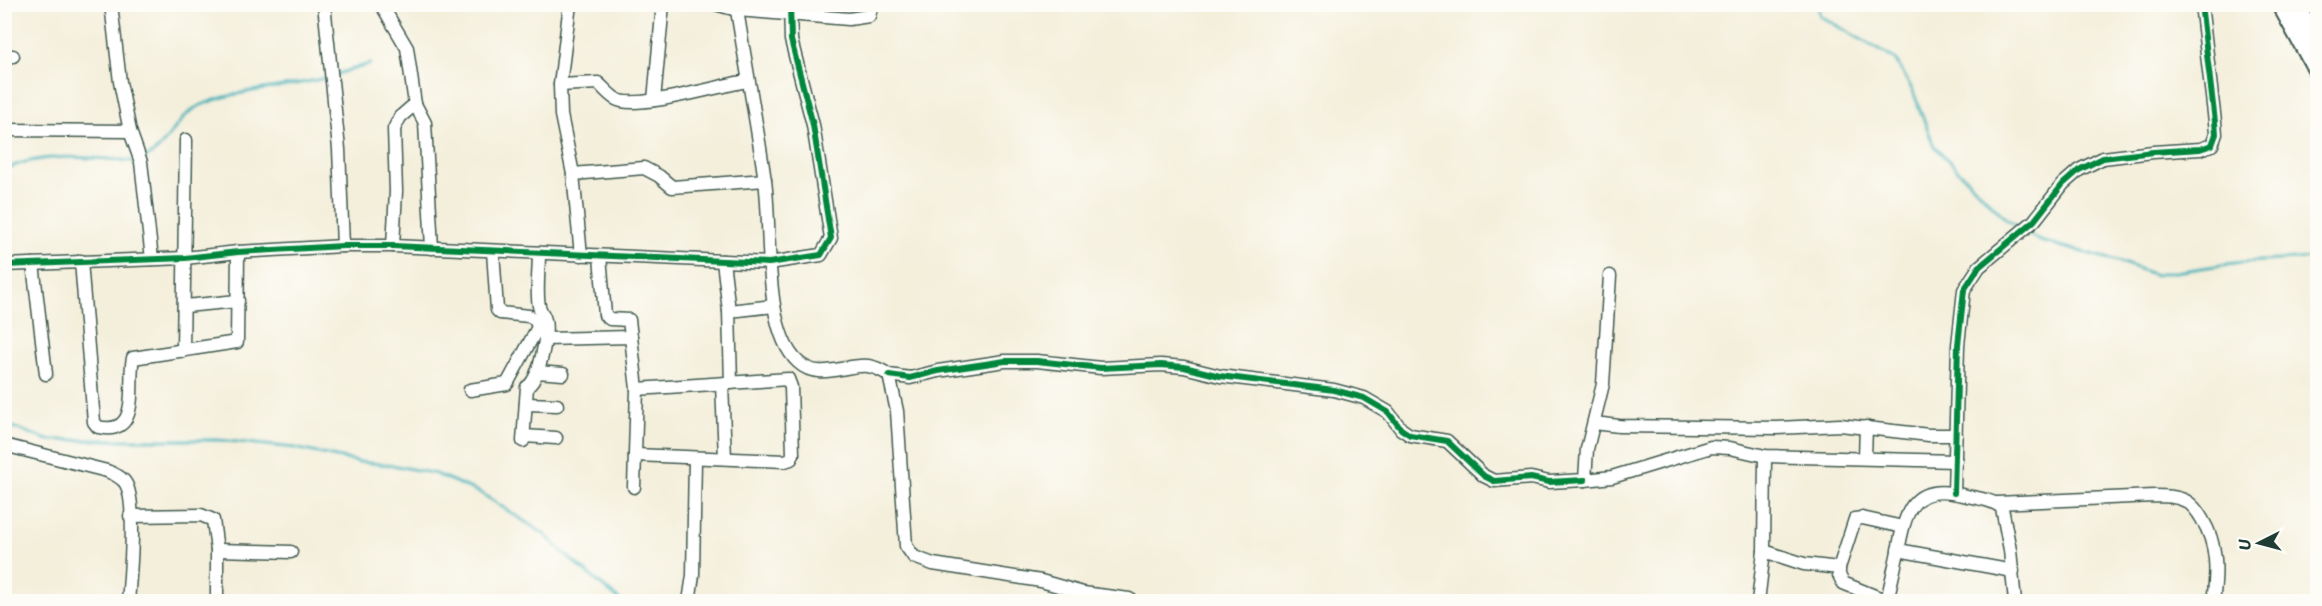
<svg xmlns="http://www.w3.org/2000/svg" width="2322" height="606" font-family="Sriracha,sans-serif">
<rect width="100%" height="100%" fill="#fdfcf7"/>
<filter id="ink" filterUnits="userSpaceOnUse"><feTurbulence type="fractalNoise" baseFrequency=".0167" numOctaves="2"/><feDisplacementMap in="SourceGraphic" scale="12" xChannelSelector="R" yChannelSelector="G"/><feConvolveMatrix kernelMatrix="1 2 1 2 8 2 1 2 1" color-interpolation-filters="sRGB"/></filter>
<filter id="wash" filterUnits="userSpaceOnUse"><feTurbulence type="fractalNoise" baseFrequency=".008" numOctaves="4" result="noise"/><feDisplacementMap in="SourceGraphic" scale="24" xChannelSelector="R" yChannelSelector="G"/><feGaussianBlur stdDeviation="1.35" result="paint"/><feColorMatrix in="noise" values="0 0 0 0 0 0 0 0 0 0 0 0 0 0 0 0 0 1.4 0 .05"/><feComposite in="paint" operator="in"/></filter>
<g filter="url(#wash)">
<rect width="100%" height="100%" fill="#f4efdb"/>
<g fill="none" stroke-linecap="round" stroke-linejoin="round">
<g stroke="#41b1b9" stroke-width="3">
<polyline points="1818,4 1820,16 1895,59 1913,91 1934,146 2006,219 2020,228"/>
<polyline points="334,75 370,64"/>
<path d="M144,158C165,151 176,118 197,107C237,88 286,89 328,77"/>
<path d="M4,170C41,151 92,158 132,161L137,160"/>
<polyline points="2025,232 2040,241 2118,261 2155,275 2242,262 2318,258"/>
<polyline points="4,424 48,440 219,440 295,448 359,462 392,465 436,474 481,493 544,534 568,557 622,602"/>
</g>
</g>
</g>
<g filter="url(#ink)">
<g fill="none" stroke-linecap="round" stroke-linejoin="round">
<defs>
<g id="minor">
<polyline points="111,4 120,82 130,131 141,162 152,259"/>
<polyline points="324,4 339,149 343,246"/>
<polyline points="381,4 407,48 415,104 400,117 394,129 396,191 393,246"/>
<polyline points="570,4 560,85 561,115 573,174 581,255"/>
<polyline points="715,4 737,10 849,19 869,16 872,4"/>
<path d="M737,10C746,67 757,124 765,181C772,228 762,329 798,362C819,382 847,363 868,366C876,367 883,371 889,375L897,411L906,546L914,557L933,564L1041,581L1083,593L1129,599L1134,602"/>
<polyline points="4,57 13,56"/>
<path d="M560,85L598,83C604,88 609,95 616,99C634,111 722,85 747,81"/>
<polyline points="654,100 663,4"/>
<polyline points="415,104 425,123 432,248"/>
<polyline points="4,130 130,131"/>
<polyline points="573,174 644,168 659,176 672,187 765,180"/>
<polyline points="600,256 605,315 610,319 629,320 631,337"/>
<path d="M81,261L94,422L98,427C143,437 127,382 133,358L237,342L238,252"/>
<polyline points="723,261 729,311 731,383"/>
<polyline points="33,264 46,374"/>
<polyline points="4,265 185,258 238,252 343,246 393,246 769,263 821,255 831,238 813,125 791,40 790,4"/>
<polyline points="1610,276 1603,384 1587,449 1585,480 1612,477 1711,447 1730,448 1765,456 1956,461"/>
<polyline points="185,306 238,301"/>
<polyline points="729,311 774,306"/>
<polyline points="545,339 631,337 637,389 634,487"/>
<polyline points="183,351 186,140"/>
<polyline points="537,372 563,374"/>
<polyline points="889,375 910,378 938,371 1005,361 1037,361 1101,368 1161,365 1184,367 1220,376 1334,390 1364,398 1388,412 1401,429 1410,435 1447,441 1484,476 1494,481 1531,478 1549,482 1585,480"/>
<polyline points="722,384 725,458"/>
<polyline points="470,390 507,384 538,327 535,319 529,316 500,313 497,310 493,251"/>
<polyline points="526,404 557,405"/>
<polyline points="1594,423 1619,426 1777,428 1840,425 1929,435 1956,435"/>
<polyline points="524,436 556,438"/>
<path d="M523,441L527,387C540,379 548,334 545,320C544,315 540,311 539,306C536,292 539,269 539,254"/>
<path d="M4,445L107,471C114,474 122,477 126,484C137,505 130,576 128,602"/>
<polyline points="635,455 785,461 791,459 793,454 791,387 788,379 637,389"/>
<polyline points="1865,457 1866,427"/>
<polyline points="1954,493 1958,345 1964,290 1979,267 2034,221 2063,184 2079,170 2103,158 2153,152 2200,149 2212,145 2216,134 2215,122 2201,4"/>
<path d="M1997,503L2154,496C2165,496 2176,496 2186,501C2193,505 2198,512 2202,519C2218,545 2217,572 2213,602"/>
<polyline points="130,516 201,515 213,520 217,550 217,602"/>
<polyline points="217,550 291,552"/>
<polyline points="1898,550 2013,571"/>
<polyline points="1764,551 1804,564 1839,568"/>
<polyline points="1887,601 1843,583 1839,575 1839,568 1855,519 1862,518 1903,527"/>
<polyline points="689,602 693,575 695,458"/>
<polyline points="1758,602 1764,551 1765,456"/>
<path d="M1887,602C1890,586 1894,571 1897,556C1905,514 1910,482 1962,495C1975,498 1992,499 2002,508L2010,550L2015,602"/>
</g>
<g id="highway">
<polyline points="2280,4 2318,73"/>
<polyline points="2296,4 2318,44"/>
</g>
</defs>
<use href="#minor" stroke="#3f584d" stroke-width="15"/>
<use href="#highway" stroke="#3f584d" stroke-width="20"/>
<use href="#minor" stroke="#fff" stroke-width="12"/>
<use href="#highway" stroke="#fff" stroke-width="16"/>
<defs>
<g id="cycleway">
<polyline points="4,265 185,258 238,252 343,246 393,246 769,263 821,255 831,238 813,125 791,40 790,4"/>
<polyline points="889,375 910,378 938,371 1005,361 1037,361 1101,368 1161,365 1184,367 1220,376 1334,390 1364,398 1388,412 1401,429 1410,435 1447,441 1484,476 1494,481 1531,478 1549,482 1585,480"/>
<polyline points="1954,493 1958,345 1964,290 1979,267 2034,221 2063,184 2079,170 2103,158 2153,152 2200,149 2212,145 2216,134 2215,122 2201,4"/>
</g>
</defs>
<use href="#cycleway" stroke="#fdfcf7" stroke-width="10"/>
<use href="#cycleway" stroke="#00873e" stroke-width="6"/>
</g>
</g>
<rect width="2322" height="606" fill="none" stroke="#fdfcf7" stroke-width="24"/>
<g transform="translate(2259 543) rotate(264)" stroke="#fdfcf7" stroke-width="4.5" paint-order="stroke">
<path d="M0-4.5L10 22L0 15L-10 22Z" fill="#1f3d34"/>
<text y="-9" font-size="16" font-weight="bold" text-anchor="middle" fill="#1f3d34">U</text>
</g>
</svg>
